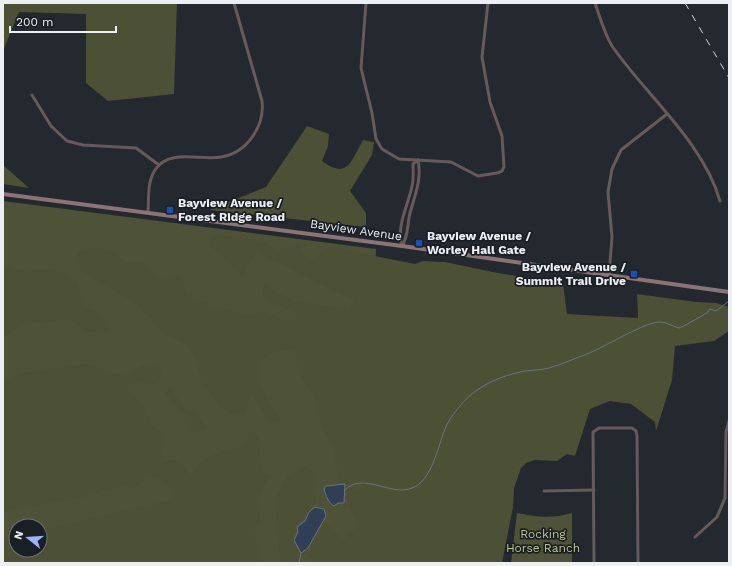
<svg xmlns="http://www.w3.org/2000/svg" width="732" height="566" font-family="'Work Sans',sans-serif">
<rect width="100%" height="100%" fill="#23292f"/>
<g fill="#4e5237">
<polygon points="3,201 376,249 367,563 232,563 40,536 40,526 16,526 16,542 3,545"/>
<path d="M517,513C539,517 550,519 572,513V563H511Z"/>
</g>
<g fill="#4c5034">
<polygon points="3,3 177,3 174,94 108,101 86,83 86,14 19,12 3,51"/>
<path d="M307,126L329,134L328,146L322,161C348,180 351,161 363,140L374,142L372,155L350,191L366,213V227L209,210L266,187Z"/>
<polygon points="3,165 29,188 3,184"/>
<path d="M219,235C238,238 262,238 277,251L298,243C303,256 303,258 317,259L321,251L330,247L415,264L423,261L445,262L493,272L563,284L567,314L638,318L637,294L696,302L716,303L729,307V331L714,341L675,346L672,380L656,431L655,422L631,404L610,401L590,409L575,456L567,454L557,461L535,460L526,463L521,468L514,488L513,507L502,563H315L310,556L301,553L298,563H284L280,558L275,500L288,476L306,467L314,471L316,504C307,509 305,520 296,526L298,529L294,535L296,541L323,519L344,540L359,525C354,514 342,500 347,488L359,492L364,487L356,479L340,483L333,446L321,424L314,396L305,384L298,369L295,351C286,348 278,351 270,354C242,366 272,405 281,422L271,423L252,394L244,415H233L221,408L203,384L194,354L186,344L164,334L137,304L82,271L77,262V254L82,250L95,248L108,250L126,263H144L155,276L165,277L175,275L185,284V291L191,299L248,316L262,311L283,320L293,321L298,317L296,312L265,300L263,292L264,285L295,302L350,309L355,298L351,299L256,251L242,277L210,245V238Z"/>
<path d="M3,265L15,271L24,269L49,270L70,276L78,285L85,307C97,312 107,317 109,331L87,332L69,319C41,324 26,317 3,338Z"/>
<path d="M159,363C162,372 163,377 156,385C145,382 136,380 125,386L144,407L152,426L165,434L159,464L174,460L185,467L189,474L193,475C200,454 224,452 243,447L247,440L249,431L258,435L262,472L269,476L259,494L260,520C246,531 263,549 262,563H3V540L16,537V550H40V531L171,500V489L163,479L147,478L131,489L128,485C113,485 100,494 86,496C57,502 31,505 3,512V381L24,373L86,364L116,374L131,372L141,366Z"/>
<polygon points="170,389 186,409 198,414 206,428 194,433 189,431 185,415 165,393"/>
</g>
<g fill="#313f56" stroke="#697485">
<path d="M345,484L344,503H338L334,506C328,502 326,496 324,489L326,486Z"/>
<polygon points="315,507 324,509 326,516 308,548 301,553 294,540 298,532 297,527 305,521 309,512"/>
</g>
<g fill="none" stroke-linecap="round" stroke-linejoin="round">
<g stroke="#697485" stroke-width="1">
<path d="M345,490C363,471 391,497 412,488C432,481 438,446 445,429C448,421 454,413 460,406C476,386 500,376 525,371C533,370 541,370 549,368C562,364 582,356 594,351C607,345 648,321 660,322C667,322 673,327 680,328L707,313L710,309L716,311L729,301"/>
<polyline points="299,563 301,553"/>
</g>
<g stroke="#68595a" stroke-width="3">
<polyline points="366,3 361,68 372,113 376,139 382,149 399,159 451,162 478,176 497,173 502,171 504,167 502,136 490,102 482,57 488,3"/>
<path d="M595,3C600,17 604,33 612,46C645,94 704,143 720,201"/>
<polyline points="32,95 51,126 67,141 83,145 136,148 159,165"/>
<path d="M148,212C149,199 147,182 155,170C169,148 200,161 221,157C247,153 265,126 262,101L234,3"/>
<path d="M402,246C396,226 408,206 412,186C414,179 413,171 413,164L418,160"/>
<path d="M402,246C409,235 407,224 410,213C415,195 422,179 418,160"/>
<polyline points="609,275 612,237 608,192 612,169 621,150 667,114"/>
<polyline points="544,491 594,490"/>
<polyline points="695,537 717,517 725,498 726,432 729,421"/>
<polyline points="594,563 593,432 599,428 632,428 636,431 637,436 638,563"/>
</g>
<polyline stroke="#8c7476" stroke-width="4" points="3,194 402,246 729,292"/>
<polyline stroke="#d6dade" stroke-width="1" stroke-dasharray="7 7" stroke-linecap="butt" points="685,3 729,78"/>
</g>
<g fill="#1a4fb4" stroke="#1a1f25" stroke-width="1.5">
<rect x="166" y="206" width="8" height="8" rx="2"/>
<rect x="415" y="239" width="8" height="8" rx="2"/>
<rect x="630" y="270" width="8" height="8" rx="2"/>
</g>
<g text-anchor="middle" stroke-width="3.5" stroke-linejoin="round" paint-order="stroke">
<g font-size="12" font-weight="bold" fill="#ecf0f4" stroke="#1a1f25" text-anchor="start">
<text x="178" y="207">Bayview Avenue /<tspan x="178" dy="14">Forest Ridge Road</tspan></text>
<text x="427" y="240">Bayview Avenue /<tspan x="427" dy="14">Worley Hall Gate</tspan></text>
<text x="626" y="271" text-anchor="end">Bayview Avenue /<tspan x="626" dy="14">Summit Trail Drive</tspan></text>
</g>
<g font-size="12" fill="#ecf0f4" stroke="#1a1f25">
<text transform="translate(356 230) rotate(8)" y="4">Bayview Avenue</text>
</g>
<g font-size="12" fill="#bcc48e" stroke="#1a1f25">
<text x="543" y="538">Rocking<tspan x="543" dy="14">Horse Ranch</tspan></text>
</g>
</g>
<rect width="732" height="566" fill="none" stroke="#ecf0f4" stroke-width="8"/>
<g transform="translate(28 538) rotate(287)"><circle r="19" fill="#1a1f25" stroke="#6e7378"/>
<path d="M0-3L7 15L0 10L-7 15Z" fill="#9eb3fd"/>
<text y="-6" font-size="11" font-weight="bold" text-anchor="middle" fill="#ecf0f4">N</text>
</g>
<path d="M10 26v6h106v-6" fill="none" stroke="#ecf0f4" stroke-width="2"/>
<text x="16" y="26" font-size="12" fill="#ecf0f4" stroke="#1a1f25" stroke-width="3" paint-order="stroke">200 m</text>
</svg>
